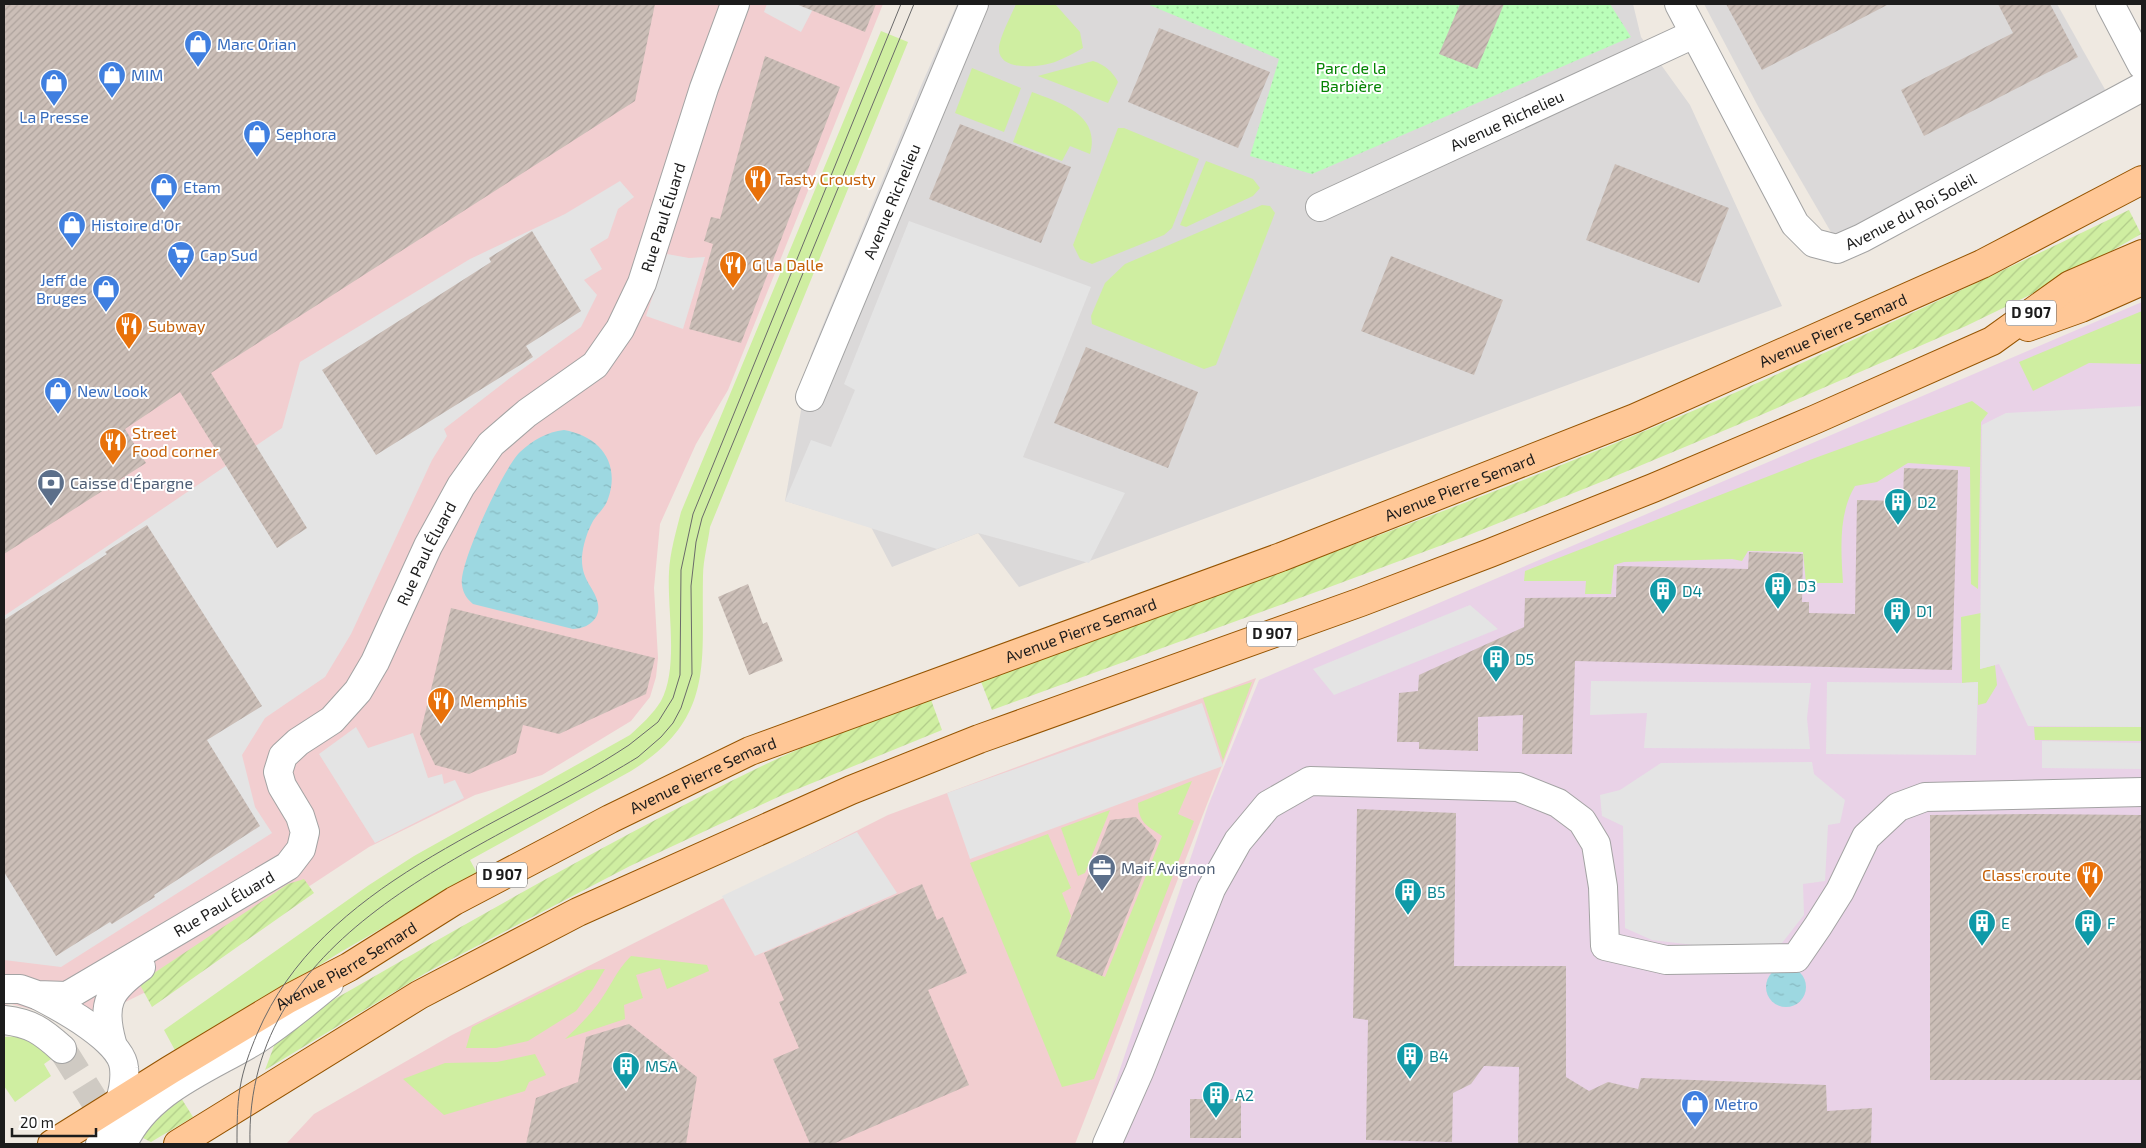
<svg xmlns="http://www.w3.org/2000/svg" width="2146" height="1148" font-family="'Exo 2',sans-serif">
<defs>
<pattern id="park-dots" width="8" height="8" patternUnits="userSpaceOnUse" patternTransform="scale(1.25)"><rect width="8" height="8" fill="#bafeb9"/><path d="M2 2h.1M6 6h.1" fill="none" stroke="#9fd99e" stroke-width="1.8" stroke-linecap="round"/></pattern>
<pattern id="garden-furrows" width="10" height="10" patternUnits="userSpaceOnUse" patternTransform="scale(1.25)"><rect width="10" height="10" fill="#cfeea1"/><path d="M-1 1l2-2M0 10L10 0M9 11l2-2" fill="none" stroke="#b1cc8a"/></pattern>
<pattern id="water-ripples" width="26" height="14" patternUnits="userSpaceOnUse" patternTransform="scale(1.25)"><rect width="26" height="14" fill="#9dd8e1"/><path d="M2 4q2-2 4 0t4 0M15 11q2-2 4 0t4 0" fill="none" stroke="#87b9c0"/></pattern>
<pattern id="building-hatch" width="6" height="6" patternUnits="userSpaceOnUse" patternTransform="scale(1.25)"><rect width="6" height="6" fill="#cbbeb7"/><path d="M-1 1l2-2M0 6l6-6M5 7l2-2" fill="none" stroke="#aea39d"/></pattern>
</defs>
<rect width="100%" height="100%" fill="#efe9e1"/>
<g fill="#dbd9d9">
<polygon points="957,4 1633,4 1641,37 1690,105 1782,306 1019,587 978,533 892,567 871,527 785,501 811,354 921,86"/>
<polygon points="1704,4 2057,4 2107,93 1835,239 1760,110"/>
</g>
<g fill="#f2ced0">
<polygon points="4,4 883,4 728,390 696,444 660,524 654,588 658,658 656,677 650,697 631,721 542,775 475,795 369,847 154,988 72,1028 49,1014 11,1004 4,1005"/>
<polygon points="1256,678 1075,1144 286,1144 314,1114 452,1035 888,815"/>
</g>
<polygon fill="#e9d2e7" points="2142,302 2142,1144 1095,1144 1208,806 1259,680"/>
<g fill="#cfeea1">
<path d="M1016,4H1055L1080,32L1083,48C1074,53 1065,58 1055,62C1041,67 1000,72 999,50C998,40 1012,14 1016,4Z"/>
<path d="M881,31L908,42L710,527C708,543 703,560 703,576C701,662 716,718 631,771L470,860L477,873L339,953L177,1054L164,1030L369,885L414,856L630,735C641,725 653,714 661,701C679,667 667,611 669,572C670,552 676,532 681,512Z"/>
<path d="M1093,61C1105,65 1112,71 1118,82L1108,103L1038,76Z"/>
<polygon points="972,68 1021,88 1004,132 955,113"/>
<path d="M1032,92C1060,103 1101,114 1090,154L1070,146L1062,161L1013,142Z"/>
<polygon points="1118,128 1124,128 1199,159 1172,228 1164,235 1092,264 1080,259 1073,245"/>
<polygon points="1206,161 1253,179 1260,188 1253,196 1186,227 1180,225"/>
<polygon points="1262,205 1270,206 1275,213 1216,365 1204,369 1092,324 1091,316 1105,283 1125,264"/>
<polygon points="2142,311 2142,364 2089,363 2033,391 2019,362"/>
<path d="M1972,401L1988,413L1981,422L1978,589L1971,584L1970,467L1908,463L1877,482L1855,486C1838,514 1841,551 1843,583H1806L1803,552L1748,551L1742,561L1732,559L1624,562L1614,565L1611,594H1585L1586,581H1524L1525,571L1815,458Z"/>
<polygon points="1981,613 1980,669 1995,665 1997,685 1986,703 1978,705 1978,682 1962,683 1961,617"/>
<polygon points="1252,682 1223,760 1203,698"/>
<polygon points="2034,727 2142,727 2142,741 2035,740"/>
<path d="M1192,781L1178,814L1194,821L1094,1079L1062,1087L970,863L1048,834L1071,888L1062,893L1071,916L1057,956L1105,977L1162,836C1146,825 1139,823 1138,803Z"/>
<polygon points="1110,810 1085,873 1078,876 1061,828"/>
<path d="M631,956L707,965L709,971L667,989L660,968L636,975L643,998L624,1005L625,1019L565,1039C578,1027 592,1013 602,998C613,982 616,971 631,956Z"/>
<polygon points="605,969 593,989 576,1011 528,1041 496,1048 466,1048 472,1027 587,970"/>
<polygon points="20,1036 39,1044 54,1057 44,1064 51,1076 15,1102 4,1086 4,1037"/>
<polygon points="535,1054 546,1075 529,1082 525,1091 444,1115 403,1079 445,1063 497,1062"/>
</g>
<polygon fill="url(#park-dots)" points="1147,4 1610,4 1631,37 1312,174 1250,156 1279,59"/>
<g fill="url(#garden-furrows)">
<path d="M2129,210L2141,234L2061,280L1966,326L1754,418L1606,480L1469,535L1327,588L992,710L980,679C1190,604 1400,531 1606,447C1783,375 1957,293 2129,210Z"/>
<path d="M930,697L942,730L778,797L630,866L429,971L265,1070L280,1030C439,940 597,846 762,766C816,740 873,719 930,697Z"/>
<polygon points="304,879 314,893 152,1007 139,983 288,884"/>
<polygon points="178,1093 193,1117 151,1142 143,1138 143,1133"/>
</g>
<g fill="#e4e4e4">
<polygon points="767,4 825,4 825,10 813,9 801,32 764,12"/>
<polygon points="620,181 634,197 618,209 608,238 590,249 602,269 584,280 597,295 581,327 510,378 444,429 447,436 432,460 351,634 325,677 265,718 242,755 255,807 272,833 61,967 4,960 4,616 282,428 300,362 470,259 565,214"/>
<polygon points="909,221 1091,287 1023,457 1125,493 1089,563 978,533 937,549 785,501 811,440 831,447 855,390 844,384"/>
<polygon points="667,254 689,258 705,257 683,329 646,316"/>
<polygon points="2142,406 2142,727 2028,726 1999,664 1980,669 1982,425 2006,413"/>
<polygon points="1470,605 1498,629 1334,695 1313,669"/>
<polygon points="1591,681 1811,683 1807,718 1810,749 1644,748 1647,713 1590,715"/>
<polygon points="1827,682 1962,683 1978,682 1976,755 1826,754"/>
<polygon points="1202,703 1223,766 970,859 947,793"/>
<polygon points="356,727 368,748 413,733 428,778 442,774 444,784 455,780 464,798 375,843 319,754"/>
<polygon points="2042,741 2142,743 2142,769 2042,768"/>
<polygon points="1812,762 1814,774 1845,800 1840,823 1828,825 1825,881 1803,884 1804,915 1782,943 1718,948 1652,940 1625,928 1623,826 1602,816 1600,795 1620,790 1661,763"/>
<polygon points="857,832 897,893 755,956 722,896"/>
</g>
<g fill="url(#water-ripples)">
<path d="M564,430C599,436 621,462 608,499C605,508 598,513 593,521C587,532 583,545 582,557C581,581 595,587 598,604C601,620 586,629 573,629L473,604C467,599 463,593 462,585C458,565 504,467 520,452C533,440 547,432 564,430Z"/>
<circle cx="1786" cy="987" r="20"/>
</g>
<g fill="url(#building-hatch)">
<polygon points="4,4 655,4 635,101 211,373 307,528 277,548 180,392 125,429 146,463 4,554"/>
<polygon points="796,4 876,4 865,32"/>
<polygon points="1460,4 1504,4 1477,69 1439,54"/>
<polygon points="1726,4 1889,4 1762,70"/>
<polygon points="1998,4 2050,4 2078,57 1924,136 1901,90 2013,33"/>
<polygon points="1159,28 1270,72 1238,148 1128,102"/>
<polygon points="765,56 840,87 741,343 689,329 713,244 704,241 711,217 720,219"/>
<polygon points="960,124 1071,167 1041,243 929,199"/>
<polygon points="1615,164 1729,208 1699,283 1586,240"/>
<polygon points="532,231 581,311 526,346 533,357 376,455 322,370 491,262 489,258"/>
<polygon points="1391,256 1503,300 1474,375 1361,331"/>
<polygon points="1086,347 1198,392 1168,468 1054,423"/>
<polygon points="1904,468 1958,470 1952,670 1575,661 1572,754 1522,754 1523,715 1478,717 1478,751 1419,749 1419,742 1397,742 1399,693 1418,691 1419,675 1524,627 1525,598 1616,597 1617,566 1748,569 1749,552 1803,554 1802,602 1809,602 1809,613 1855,614 1857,500 1903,501"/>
<polygon points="147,525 262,706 207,740 260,826 154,895 155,897 112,924 110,922 56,956 4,872 4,620 107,554 105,552"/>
<polygon points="748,584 763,624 767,622 783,661 749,675 718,597"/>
<polygon points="451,608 655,658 646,694 559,734 523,725 516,753 469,774 435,765 420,734"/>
<polygon points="1357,809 1456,813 1454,966 1566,966 1566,1077 1589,1091 1608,1082 1638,1089 1641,1078 1826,1085 1827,1111 1872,1108 1871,1144 1518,1144 1519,1067 1484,1066 1471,1084 1453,1093 1452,1142 1366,1140 1368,1020 1353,1018"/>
<polygon points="2034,814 2142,815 2142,1080 1930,1080 1930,815"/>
<polygon points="1136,817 1157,841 1102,976 1056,956 1110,820"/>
<polygon points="922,884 937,920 943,917 967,973 928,990 969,1085 833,1144 810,1144 773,1059 799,1048 779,1002 784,1000 764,953"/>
<polygon points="629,1024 697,1077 686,1144 526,1144 536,1098 578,1082 586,1037"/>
<rect x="1190" y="1099" width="51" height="39"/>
</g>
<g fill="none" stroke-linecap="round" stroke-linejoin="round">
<polyline stroke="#cfcac3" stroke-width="28" stroke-dasharray="28 14" stroke-linecap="butt" points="62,1049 114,1132"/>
<defs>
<g id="minor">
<path id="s1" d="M1679,4L1795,224L1814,243L1837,249L1862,238L2142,87"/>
<polyline points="2110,4 2142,65"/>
<path id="s2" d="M1320,207L1694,34"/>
<path id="s3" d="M810,397L974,4"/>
<path id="s4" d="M4,989H20L37,995L67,996L288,866L301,849L305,832L300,816L282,786L278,772L283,756L298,742L332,720L358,691L375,662L428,546L461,486L491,444L527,413L595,365L620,329L642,283L704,88L735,4"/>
<path d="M39,996C62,1008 122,1040 124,1068C127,1096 111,1121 100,1144"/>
<path d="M4,1020C31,1023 42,1031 62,1049"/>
<path d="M112,1043C101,1003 109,990 141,967"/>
<path d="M123,1144C147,1090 208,1069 256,1040C282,1023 305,1004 329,984"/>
<polyline points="1107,1144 1139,1072 1211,889 1238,841 1268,805 1310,781 1518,787 1558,803 1582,821 1596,844 1603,887 1605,946 1666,960 1796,958 1818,926 1840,891 1866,837 1898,807 1925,797 2142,792"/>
</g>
<g id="primary">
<polyline points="2028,327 2081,308 2142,281"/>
<path id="s5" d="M52,1144L170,1070L288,999L349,967L454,901L610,819L750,751L1281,557L1635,418L1982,264L2142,180"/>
<polyline points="178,1144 419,995 578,912 851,790 979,739 1361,602 1490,553 1653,488 1816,419 1992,341 2070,285 2142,254"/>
</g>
</defs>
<use href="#minor" stroke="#a3a3a3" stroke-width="30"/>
<use href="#primary" stroke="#955400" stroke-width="30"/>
<use href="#minor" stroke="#fff" stroke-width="28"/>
<use href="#primary" stroke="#ffc796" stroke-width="28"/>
<g stroke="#6a6a6a" stroke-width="1">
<path d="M237,1144C237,1125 237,1106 240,1088C243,1069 250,1051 257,1034C322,881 501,830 629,745L658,722L673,698L680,675L681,570L693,514L901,4"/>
<path d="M250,1144C244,926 485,852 638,757L661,737L673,723L681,708L692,674L691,586L696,542L702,518L914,4"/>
</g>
</g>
<defs>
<symbol id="shop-pin" viewBox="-11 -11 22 30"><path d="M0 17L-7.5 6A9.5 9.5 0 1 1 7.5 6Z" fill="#3f7fe0" stroke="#fff"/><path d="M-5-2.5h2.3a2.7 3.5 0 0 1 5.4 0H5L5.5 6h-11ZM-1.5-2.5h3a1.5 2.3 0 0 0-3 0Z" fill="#fff"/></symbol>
<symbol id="restaurant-pin" viewBox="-11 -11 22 30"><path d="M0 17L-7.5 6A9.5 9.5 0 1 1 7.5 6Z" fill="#e8710a" stroke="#fff"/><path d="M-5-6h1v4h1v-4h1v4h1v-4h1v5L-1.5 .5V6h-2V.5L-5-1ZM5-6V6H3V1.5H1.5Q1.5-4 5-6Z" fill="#fff"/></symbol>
<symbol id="supermarket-pin" viewBox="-11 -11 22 30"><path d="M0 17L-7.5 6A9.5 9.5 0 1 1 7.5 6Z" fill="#3f7fe0" stroke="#fff"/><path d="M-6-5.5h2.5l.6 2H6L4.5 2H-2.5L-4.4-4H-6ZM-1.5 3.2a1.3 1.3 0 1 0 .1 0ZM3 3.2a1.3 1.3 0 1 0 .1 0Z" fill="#fff"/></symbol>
<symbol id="bank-pin" viewBox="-11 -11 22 30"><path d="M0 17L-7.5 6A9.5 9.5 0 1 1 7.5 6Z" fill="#5c6f8a" stroke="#fff"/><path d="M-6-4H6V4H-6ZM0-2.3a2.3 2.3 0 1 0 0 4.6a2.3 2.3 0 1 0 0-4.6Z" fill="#fff"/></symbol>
<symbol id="building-pin" viewBox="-11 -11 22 30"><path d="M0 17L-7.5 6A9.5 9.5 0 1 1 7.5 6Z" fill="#0f9aa8" stroke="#fff"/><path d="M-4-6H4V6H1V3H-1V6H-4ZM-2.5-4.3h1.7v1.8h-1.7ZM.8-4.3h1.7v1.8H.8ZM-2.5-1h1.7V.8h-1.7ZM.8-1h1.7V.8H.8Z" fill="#fff"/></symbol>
<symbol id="office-pin" viewBox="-11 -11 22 30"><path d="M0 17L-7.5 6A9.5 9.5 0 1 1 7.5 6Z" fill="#5c6f8a" stroke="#fff"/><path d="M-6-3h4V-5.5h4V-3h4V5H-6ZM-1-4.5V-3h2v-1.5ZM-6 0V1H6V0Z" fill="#fff"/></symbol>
</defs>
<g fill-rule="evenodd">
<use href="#shop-pin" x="182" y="28" width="32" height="43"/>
<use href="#shop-pin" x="96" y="59" width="32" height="43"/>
<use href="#shop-pin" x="38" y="67" width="32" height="43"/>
<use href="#shop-pin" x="241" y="118" width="32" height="43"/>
<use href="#restaurant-pin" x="742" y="163" width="32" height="43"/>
<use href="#shop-pin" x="148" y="171" width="32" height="43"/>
<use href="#shop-pin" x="56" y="209" width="32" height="43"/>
<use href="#supermarket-pin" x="165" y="239" width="32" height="43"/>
<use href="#restaurant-pin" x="717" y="249" width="32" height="43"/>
<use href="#shop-pin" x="90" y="273" width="32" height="43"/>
<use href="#restaurant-pin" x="113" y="310" width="32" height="43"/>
<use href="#shop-pin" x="42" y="375" width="32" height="43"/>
<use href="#restaurant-pin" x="97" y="426" width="32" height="43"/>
<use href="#bank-pin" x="35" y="467" width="32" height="43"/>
<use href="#building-pin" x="1882" y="486" width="32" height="43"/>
<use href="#building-pin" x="1762" y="570" width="32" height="43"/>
<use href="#building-pin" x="1647" y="575" width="32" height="43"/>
<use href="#building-pin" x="1881" y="595" width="32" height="43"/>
<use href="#building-pin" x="1480" y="643" width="32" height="43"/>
<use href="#restaurant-pin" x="425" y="685" width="32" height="43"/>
<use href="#office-pin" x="1086" y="852" width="32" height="43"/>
<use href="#restaurant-pin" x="2074" y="859" width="32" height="43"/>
<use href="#building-pin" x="1392" y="876" width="32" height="43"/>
<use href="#building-pin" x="1966" y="907" width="32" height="43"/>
<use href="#building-pin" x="2072" y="907" width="32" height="43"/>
<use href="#building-pin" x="1394" y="1040" width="32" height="43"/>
<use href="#building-pin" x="610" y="1050" width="32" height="43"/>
<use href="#building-pin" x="1200" y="1079" width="32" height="43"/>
<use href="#shop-pin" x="1679" y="1088" width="32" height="43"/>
</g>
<g text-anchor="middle" stroke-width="4" stroke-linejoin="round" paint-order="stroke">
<g fill="#fff" stroke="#606060" stroke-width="1">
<rect x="2006" y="300.5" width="50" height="25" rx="4"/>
<rect x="1247" y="621.5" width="50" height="25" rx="4"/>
<rect x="477" y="862.5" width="50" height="25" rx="4"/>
</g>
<g font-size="15" font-weight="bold" fill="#1c1c1c">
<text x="2031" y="318">D 907</text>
<text x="1272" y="639">D 907</text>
<text x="502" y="880">D 907</text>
</g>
<g font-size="16" fill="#366cbe" stroke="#fff" text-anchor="start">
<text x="217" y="50">Marc Orian</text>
<text x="131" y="81">MIM</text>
<text x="54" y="123" text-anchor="middle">La Presse</text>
<text x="276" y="140">Sephora</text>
<text x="183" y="193">Etam</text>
<text x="91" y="231">Histoire d'Or</text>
<text x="200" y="261">Cap Sud</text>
<text x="87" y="286" text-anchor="end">Jeff de<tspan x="87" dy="18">Bruges</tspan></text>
<text x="77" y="397">New Look</text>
<text x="1714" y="1110">Metro</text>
</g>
<g font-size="16" fill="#048302" stroke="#fff">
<text x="1351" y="74">Parc de la<tspan x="1351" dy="18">Barbière</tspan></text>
</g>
<g font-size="16" fill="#1c1c1c" stroke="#fff">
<text dy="6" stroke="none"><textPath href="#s2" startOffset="206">Avenue Richelieu</textPath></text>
<text dy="6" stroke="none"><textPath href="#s3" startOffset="212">Avenue Richelieu</textPath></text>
<text dy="6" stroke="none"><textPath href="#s1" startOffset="382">Avenue du Roi Soleil</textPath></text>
<text dy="6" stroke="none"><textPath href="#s4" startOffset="1118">Rue Paul Éluard</textPath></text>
<text dy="6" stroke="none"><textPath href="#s5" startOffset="1964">Avenue Pierre Semard</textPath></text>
<text dy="6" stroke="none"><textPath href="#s5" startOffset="1559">Avenue Pierre Semard</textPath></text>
<text dy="6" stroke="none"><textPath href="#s4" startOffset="696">Rue Paul Éluard</textPath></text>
<text dy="6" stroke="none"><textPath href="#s5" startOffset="1154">Avenue Pierre Semard</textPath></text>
<text dy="6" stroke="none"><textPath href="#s5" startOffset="749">Avenue Pierre Semard</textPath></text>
<text dy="6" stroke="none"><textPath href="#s4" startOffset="246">Rue Paul Éluard</textPath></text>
<text dy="6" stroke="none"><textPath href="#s5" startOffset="344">Avenue Pierre Semard</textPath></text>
</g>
<g font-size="16" fill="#c56008" stroke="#fff" text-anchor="start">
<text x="777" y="185">Tasty Crousty</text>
<text x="752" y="271">G La Dalle</text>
<text x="148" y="332">Subway</text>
<text x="132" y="439">Street<tspan x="132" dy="18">Food corner</tspan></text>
<text x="460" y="707">Memphis</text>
<text x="2071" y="881" text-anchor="end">Class'croute</text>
</g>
<g font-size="16" fill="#4e5e75" stroke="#fff" text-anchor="start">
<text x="70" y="489">Caisse d'Épargne</text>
<text x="1121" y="874">Maif Avignon</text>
</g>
<g font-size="16" fill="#0d838f" stroke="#fff" text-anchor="start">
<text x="1917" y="508">D2</text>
<text x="1797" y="592">D3</text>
<text x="1682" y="597">D4</text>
<text x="1916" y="617">D1</text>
<text x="1515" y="665">D5</text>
<text x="1427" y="898">B5</text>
<text x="2001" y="929">E</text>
<text x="2107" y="929">F</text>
<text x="1429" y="1062">B4</text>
<text x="645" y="1072">MSA</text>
<text x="1235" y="1101">A2</text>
</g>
</g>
<rect width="2146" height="1148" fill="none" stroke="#1c1c1c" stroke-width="10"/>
<path d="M12 1128v8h84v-8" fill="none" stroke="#1c1c1c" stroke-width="2.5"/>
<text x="20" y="1128" font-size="15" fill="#1c1c1c" stroke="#ffffff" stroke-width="4" paint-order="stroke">20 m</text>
</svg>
